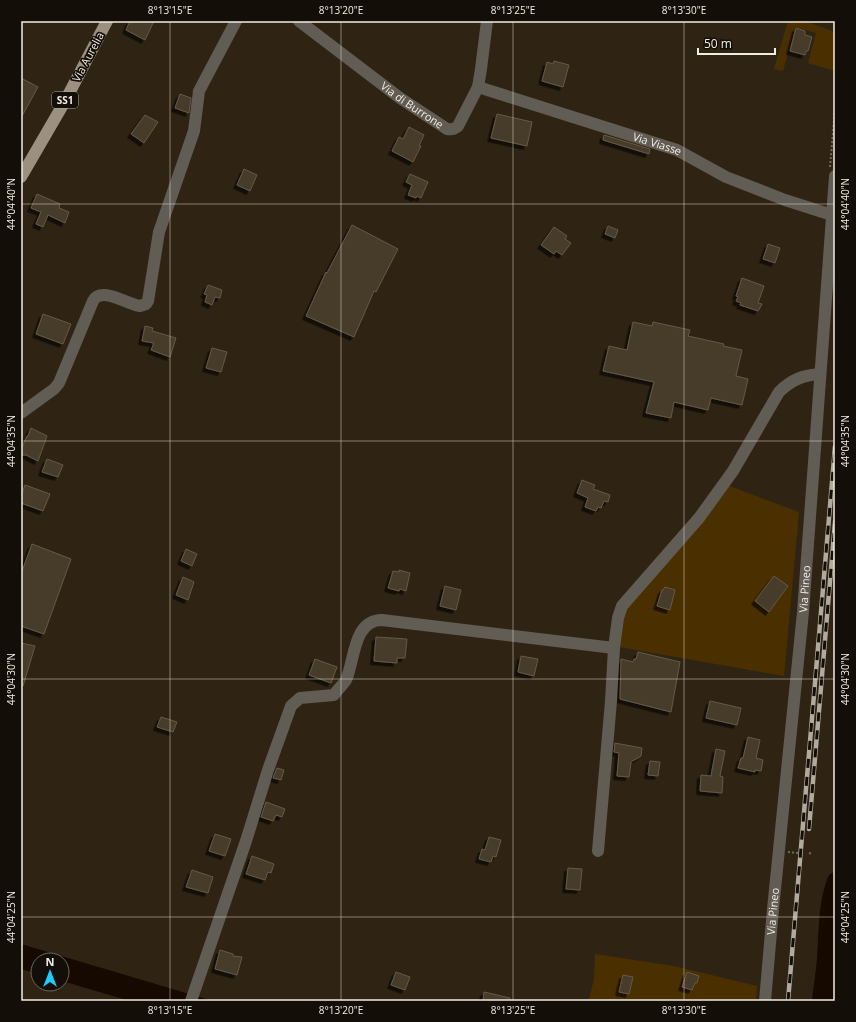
<svg xmlns="http://www.w3.org/2000/svg" width="856" height="1022" font-family="'Open Sans',sans-serif">
<defs>
<filter id="shadow"><feDropShadow dx="-3.5" dy="3.5" stdDeviation="0" flood-color="#0009"/></filter>
</defs>
<rect width="100%" height="100%" fill="#2f2414"/>
<g fill="#4a3001">
<polygon points="788,21 805,21 835,32 835,71 808,63 816,33 795,27 783,71 774,69"/>
<polygon points="729,486 799,512 784,676 619,647 623,615 631,601"/>
<polygon points="595,954 674,966 757,986 756,1001 596,1001 589,999 594,979"/>
</g>
<g fill="#150900">
<path d="M835,871V1001H812C813,987 816,972 817,958C819,932 818,899 829,875Z"/>
<polygon points="21,944 213,1001 130,1001 62,981 62,960 38,960 38,974 21,969"/>
</g>
<g fill="#473b2a" stroke="#655947" filter="url(#shadow)">
<polygon points="130,21 154,21 145,40 126,30"/>
<polygon points="796,28 805,31 805,35 812,37 808,51 806,51 805,55 790,51"/>
<polygon points="554,61 569,65 563,87 542,81 547,62 553,64"/>
<polygon points="21,78 38,87 21,118"/>
<polygon points="180,94 191,98 189,113 175,108"/>
<polygon points="497,114 532,122 527,146 491,138"/>
<polygon points="145,115 158,122 144,143 131,134"/>
<polygon points="409,127 424,135 419,146 421,146 413,162 392,151 399,137 403,139"/>
<polygon points="604,135 650,149 649,154 603,140"/>
<polygon points="244,169 257,175 250,191 237,185"/>
<polygon points="410,174 428,182 421,198 417,196 416,198 408,195 412,185 406,182"/>
<polygon points="37,194 60,204 59,208 69,212 65,223 48,215 43,227 36,224 41,212 31,208"/>
<polygon points="352,225 398,249 376,292 374,291 354,337 306,316 326,272 327,273"/>
<polygon points="608,226 618,230 615,238 605,234"/>
<polygon points="554,227 567,236 565,239 571,243 562,255 556,251 554,254 541,245"/>
<polygon points="768,244 780,248 775,263 763,259"/>
<polygon points="742,278 764,286 758,303 762,304 758,311 740,305 741,303 736,301 738,297 736,296"/>
<polygon points="208,285 222,290 220,298 215,297 212,305 205,302 207,295 204,294"/>
<polygon points="43,314 71,324 63,344 36,334"/>
<polygon points="633,322 652,326 653,322 690,330 688,336 724,344 723,346 742,350 736,376 748,379 742,405 711,398 708,410 674,402 671,418 646,413 654,382 603,371 609,346 627,350"/>
<polygon points="145,326 153,328 152,331 176,338 170,357 151,350 154,343 142,341"/>
<polygon points="212,348 227,352 221,372 206,368"/>
<polygon points="31,428 47,436 38,461 26,455 21,455 21,449 27,436 28,436"/>
<polygon points="47,459 63,465 58,477 42,472"/>
<polygon points="582,480 595,485 593,489 610,495 608,502 604,501 601,508 598,507 596,511 585,507 588,498 577,493"/>
<polygon points="25,485 50,494 43,511 21,503 21,496"/>
<polygon points="32,544 71,559 44,634 21,626 21,574"/>
<polygon points="186,549 197,554 192,566 181,561"/>
<polygon points="399,570 410,573 406,591 400,589 399,591 388,588 393,571 399,572"/>
<polygon points="774,576 788,586 769,612 755,601"/>
<polygon points="183,577 194,582 188,600 176,595"/>
<polygon points="445,586 461,590 456,610 440,606"/>
<polygon points="665,587 675,590 670,610 657,606 662,590 663,590"/>
<polygon points="376,637 407,639 405,658 397,658 397,663 374,661"/>
<polygon points="21,643 35,646 23,686 21,686"/>
<polygon points="638,652 680,662 671,712 620,699 621,659 633,662 634,659 636,659"/>
<polygon points="521,656 538,659 534,676 518,672"/>
<polygon points="315,659 337,667 331,683 309,675"/>
<polygon points="710,701 741,708 737,725 706,718"/>
<polygon points="161,717 177,722 173,732 157,727"/>
<polygon points="748,737 760,740 756,758 763,760 761,771 755,770 755,772 738,768 741,758 743,758"/>
<polygon points="615,743 642,748 641,756 631,762 629,777 617,776 619,753 614,752"/>
<polygon points="716,749 725,751 720,776 723,777 722,793 700,791 701,775 711,776"/>
<polygon points="650,761 660,762 658,776 648,775"/>
<polygon points="277,768 284,770 281,780 273,778"/>
<polygon points="266,802 285,809 282,817 276,815 273,821 261,817"/>
<polygon points="215,834 231,839 225,856 209,851"/>
<polygon points="489,837 501,840 496,857 493,856 491,862 479,859 482,849 485,850"/>
<polygon points="252,856 274,864 271,873 268,872 265,880 246,874"/>
<polygon points="568,868 582,869 580,890 566,889"/>
<polygon points="192,870 213,877 208,893 186,887"/>
<polygon points="220,950 233,954 233,956 242,957 237,975 215,969"/>
<polygon points="396,972 410,977 405,990 391,985"/>
<polygon points="687,972 699,976 697,983 695,983 692,990 682,987"/>
<polygon points="623,975 633,977 629,994 619,992"/>
<polygon points="484,992 510,998 510,1001 483,1001"/>
</g>
<g fill="none" stroke-linecap="round" stroke-linejoin="round">
<g stroke="#746a5c" stroke-width="2" stroke-dasharray="2 2" stroke-linecap="butt">
<polyline points="830,167 835,110"/>
<polyline points="788,852 798,853"/>
<polyline points="809,853 813,854"/>
</g>
<g stroke="#615c54" stroke-width="12">
<path id="s1" d="M299,21L400,98L447,129C452,130 455,129 458,126L478,87L481,69L487,21"/>
<path id="s2" d="M478,87L677,150L726,177L785,200L832,215"/>
<path d="M21,413L54,389L59,383L93,301C101,286 127,304 140,306L146,304L148,301L159,232L194,131L199,91L236,21"/>
<polyline points="598,851 611,701 614,648"/>
<path d="M191,1001L246,841L268,770L291,706L300,698L334,695C337,690 343,685 346,680C355,660 353,620 382,620L614,648L618,618L622,606L699,518L733,471L779,392C791,380 803,375 820,374"/>
<path id="s3" d="M765,1001L773,909L803,612L835,176"/>
</g>
<polyline stroke="#9c9080" stroke-width="12" points="21,177 64,103 107,21"/>
<defs>
<g id="rail">
<polyline points="809,829 835,522"/>
<polyline points="788,1001 835,447"/>
</g>
</defs>
<use href="#rail" stroke="#b2aa9d" stroke-width="4.5"/>
<use href="#rail" stroke="#130e08" stroke-width="3" stroke-dasharray="9" stroke-linecap="butt"/>
</g>
<path fill="none" stroke="#f3ece1" stroke-width="1" stroke-opacity="0.45" d="M170,21V1001M341,21V1001M513,21V1001M684,21V1001M21,204H835M21,441H835M21,679H835M21,917H835"/>
<g text-anchor="middle" stroke-width="3.5" stroke-linejoin="round" paint-order="stroke">
<rect fill="#130e08" stroke="#b0a9a0" stroke-width="1" x="52" y="92" width="26" height="16" rx="3"/>
<g font-size="10" font-weight="bold" fill="#f3ece1">
<text x="65" y="104">SS1</text>
</g>
<g font-size="11" fill="#f3ece1" stroke="#130e08">
<text transform="translate(88 57) rotate(-62)" y="4">Via Aurelia</text>
<text dy="4" stroke="none"><textPath href="#s1" startOffset="141">Via di Burrone</textPath></text>
<text dy="4" stroke="none"><textPath href="#s2" startOffset="188">Via Viasse</textPath></text>
<text dy="4" stroke="none"><textPath href="#s3" startOffset="414">Via Pineo</textPath></text>
<text dy="4" stroke="none"><textPath href="#s3" startOffset="90">Via Pineo</textPath></text>
</g>
</g>
<rect width="856" height="1022" fill="none" stroke="#130e08" stroke-width="44"/>
<g transform="translate(50 972)"><circle r="19" fill="#130e08" stroke="#6d675f"/>
<path d="M0-3L7 15L0 10L-7 15Z" fill="#21c9fd"/>
<text y="-6" font-size="11" font-weight="bold" text-anchor="middle" fill="#f3ece1">N</text>
</g>
<path d="M698 48v6h77v-6" fill="none" stroke="#f3ece1" stroke-width="2"/>
<text x="704" y="48" font-size="12" fill="#f3ece1" stroke="#130e08" stroke-width="3" paint-order="stroke">50 m</text>
<rect x="22" y="22" width="812" height="978" fill="none" stroke="#f3ece1" stroke-width="1.5"/>
<g font-size="10" text-anchor="middle" fill="#f3ece1">
<text x="170" y="14">8°13'15"E</text>
<text x="341" y="14">8°13'20"E</text>
<text x="513" y="14">8°13'25"E</text>
<text x="684" y="14">8°13'30"E</text>
<text transform="translate(11 204) rotate(-90)" y="4">44°04'40"N</text>
<text transform="translate(845 204) rotate(-90)" y="4">44°04'40"N</text>
<text transform="translate(11 441) rotate(-90)" y="4">44°04'35"N</text>
<text transform="translate(845 441) rotate(-90)" y="4">44°04'35"N</text>
<text transform="translate(11 679) rotate(-90)" y="4">44°04'30"N</text>
<text transform="translate(845 679) rotate(-90)" y="4">44°04'30"N</text>
<text transform="translate(11 917) rotate(-90)" y="4">44°04'25"N</text>
<text transform="translate(845 917) rotate(-90)" y="4">44°04'25"N</text>
<text x="170" y="1014">8°13'15"E</text>
<text x="341" y="1014">8°13'20"E</text>
<text x="513" y="1014">8°13'25"E</text>
<text x="684" y="1014">8°13'30"E</text>
</g>
</svg>
